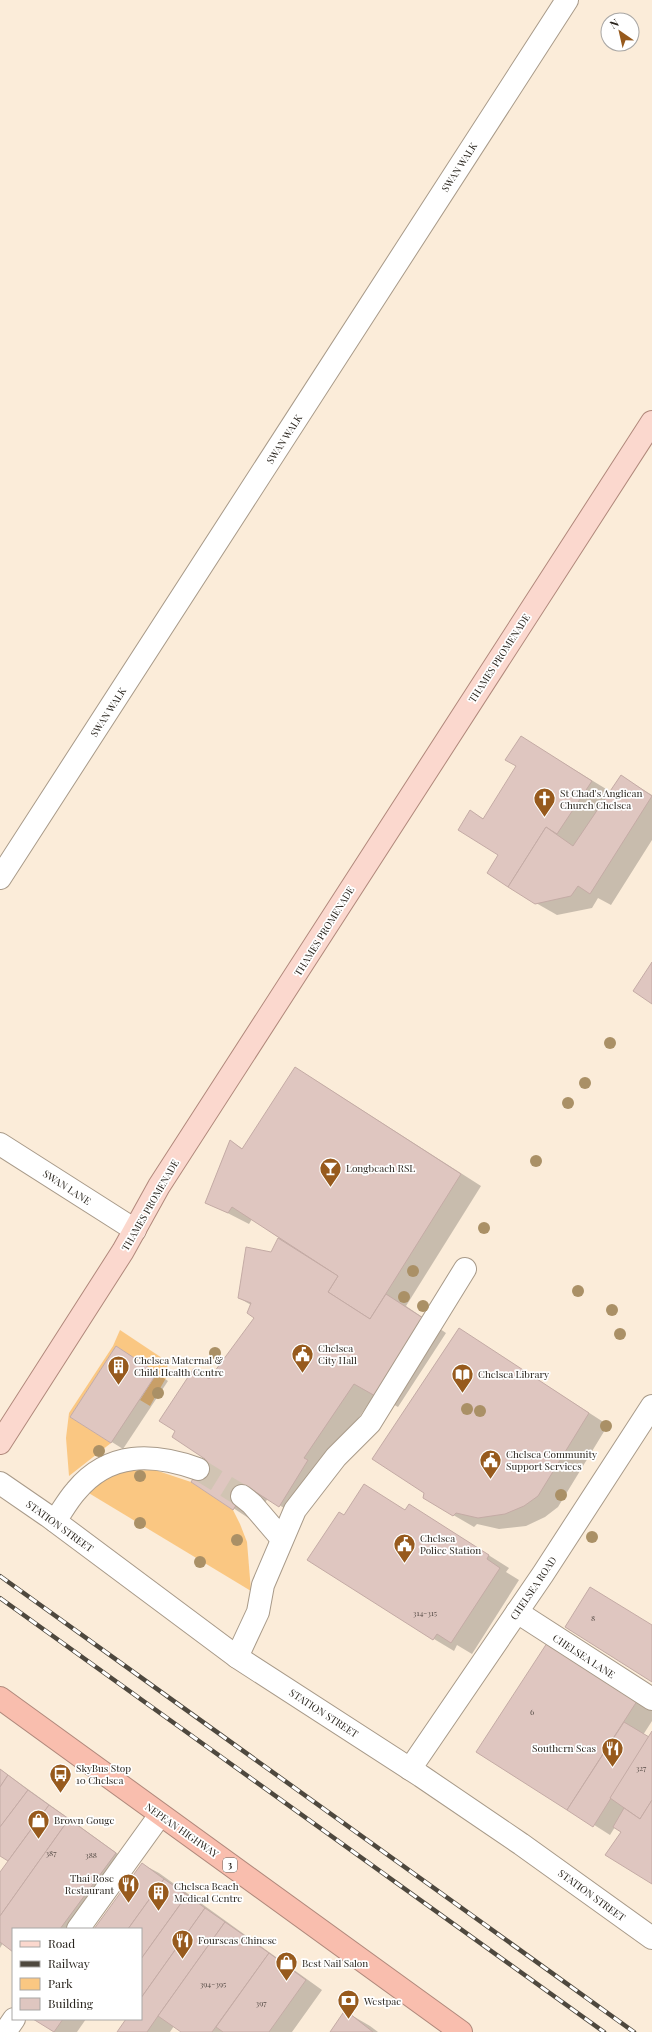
<svg xmlns="http://www.w3.org/2000/svg" width="652" height="2032" font-family="'Playfair Display',serif">
<rect width="100%" height="100%" fill="#fbecd9"/>
<g fill="#fac782">
<polygon points="120,1330 168,1362 166,1378 150,1406 140,1400 157,1373 116,1346 70,1417 111,1443 69,1476 66,1438 69,1413 113,1346"/>
<polygon points="155,1470 191,1482 233,1510 240,1524 247,1542 251,1591 87,1492 97,1481 125,1471"/>
</g>
<g fill="#0003">
<polygon points="521,737 611,792 622,777 652,795 652,840 611,905 598,898 592,908 557,915 536,903 500,855 471,812 484,819 517,766"/>
<polygon points="315,1080 481,1186 406,1306 446,1333 398,1407 375,1394 323,1470 300,1518 268,1498 253,1521 192,1481 206,1458 177,1430 194,1370 210,1379 256,1318 251,1305 239,1298 272,1253 279,1238 252,1219 249,1224 206,1202 230,1141 243,1149"/>
<polygon points="459,1329 608,1425 558,1507 545,1517 526,1526 499,1529 477,1524 474,1527 424,1498"/>
<polygon points="128,1354 168,1381 123,1449 72,1417"/>
<polygon points="409,1505 509,1568 506,1572 519,1580 472,1654 457,1645 454,1651 434,1639 345,1516 406,1511"/>
<polygon points="549,1641 652,1706 652,1721 643,1735 649,1738 652,1733 652,1883 622,1832 615,1827 610,1835 478,1751"/>
<polygon points="0,1769 132,1864 83,1929 13,1929 13,1951 3,1943 0,1948 0,1873 9,1861 0,1854"/>
<polygon points="142,1864 159,1873 322,1990 292,2032 183,2032 174,2026 170,2032 118,2032 126,2019 141,2019 141,1929 96,1929"/>
<polygon points="346,2012 370,2026 378,2032 331,2032"/>
<polygon points="35,2019 86,2019 77,2032 54,2032"/>
</g>
<g fill="#dfc6c0" stroke="#c4aba5">
<polygon points="521,736 592,781 557,834 546,827 508,887 487,873 498,855 458,830 470,810 483,819 516,766 505,760"/>
<polygon points="621,775 652,796 590,894 578,886 571,896 535,904 508,887 546,827 573,846"/>
<polygon points="652,962 652,1004 633,991"/>
<polygon points="295,1067 461,1174 370,1319 328,1292 338,1276 232,1207 228,1213 205,1203 230,1140 242,1149"/>
<polygon points="278,1238 338,1276 328,1292 370,1319 386,1294 426,1320 377,1397 354,1384 304,1458 308,1460 279,1507 248,1487 233,1510 191,1482 205,1459 172,1437 175,1431 159,1421 194,1368 209,1379 254,1318 247,1313 251,1303 238,1298 246,1247 271,1252"/>
<polygon points="459,1328 589,1413 538,1496 524,1506 505,1514 478,1518 456,1513 453,1516 423,1498 424,1493 372,1459"/>
<polygon points="116,1346 157,1373 111,1443 70,1417"/>
<polygon points="364,1484 405,1510 409,1504 489,1555 487,1559 500,1568 451,1643 437,1634 433,1640 307,1560 339,1512 344,1515"/>
<polygon points="590,1587 652,1625 652,1682 565,1627"/>
<polygon points="549,1640 639,1698 567,1810 476,1752"/>
<polygon points="624,1722 649,1737 593,1827 567,1810"/>
<polygon points="652,1731 652,1800 640,1819 610,1798"/>
<polygon points="0,1769 8,1775 0,1787"/>
<polygon points="8,1775 28,1790 0,1827 0,1787"/>
<polygon points="28,1790 49,1805 8,1861 0,1856 0,1827"/>
<polygon points="652,1800 652,1884 605,1855 621,1832 613,1827 624,1808 640,1819"/>
<polygon points="49,1805 69,1819 0,1916 0,1872"/>
<polygon points="69,1819 116,1853 60,1929 13,1929 13,1952 0,1942 0,1916"/>
<polygon points="142,1863 164,1879 128,1929 94,1929"/>
<polygon points="164,1879 187,1895 141,1959 141,1929 128,1929"/>
<polygon points="187,1895 205,1908 141,1998 141,1959"/>
<polygon points="205,1908 225,1922 158,2016 147,2032 117,2032 126,2019 141,2019 141,1998"/>
<polygon points="225,1922 269,1953 212,2032 181,2032 158,2016"/>
<polygon points="269,1953 306,1980 269,2032 223,2032 216,2027"/>
<polygon points="345,2010 373,2032 330,2032"/>
<polygon points="33,2019 63,2019 54,2032"/>
</g>
<g fill="none" stroke-linecap="round" stroke-linejoin="round">
<polyline stroke="#d1c4b3" stroke-width="22" stroke-dasharray="22 11" stroke-linecap="butt" points="198,1469 242,1496"/>
<defs>
<g id="minor">
<polyline points="0,878 567,0"/>
<polyline points="0,1144 135,1230"/>
<polyline points="0,1483 48,1516 237,1657 421,1776 521,1844 652,1938"/>
<polyline points="242,1496 252,1504 282,1539"/>
<path d="M55,1521C62,1511 68,1500 76,1491C109,1451 153,1453 198,1469"/>
<polyline points="517,1612 652,1699"/>
<polyline points="237,1657 258,1612 263,1585 295,1510 336,1457 370,1423 465,1269"/>
<polyline points="410,1769 543,1574 652,1406"/>
<polyline points="78,1929 160,1815"/>
<polyline points="5,2032 14,2019"/>
</g>
<polyline id="major" points="0,1443 123,1251 159,1186 652,422"/>
<polyline id="highway" points="0,1698 461,2032"/>
</defs>
<use href="#minor" stroke="#a89a89" stroke-width="24"/>
<use href="#major" stroke="#b0887b" stroke-width="24"/>
<use href="#highway" stroke="#b0887b" stroke-width="24"/>
<use href="#minor" stroke="#fff" stroke-width="22"/>
<use href="#major" stroke="#fbd8ce" stroke-width="22"/>
<use href="#highway" stroke="#f9beae" stroke-width="22"/>
<defs>
<g id="rail">
<polyline points="0,1576 634,2032"/>
<polyline points="0,1598 604,2032"/>
</g>
</defs>
<use href="#rail" stroke="#4e483e" stroke-width="4.5"/>
<use href="#rail" stroke="#fff" stroke-width="3" stroke-dasharray="9" stroke-linecap="butt"/>
</g>
<g fill="#aa9066">
<circle cx="610" cy="1043" r="6"/>
<circle cx="585" cy="1083" r="6"/>
<circle cx="568" cy="1103" r="6"/>
<circle cx="536" cy="1161" r="6"/>
<circle cx="484" cy="1228" r="6"/>
<circle cx="413" cy="1271" r="6"/>
<circle cx="578" cy="1291" r="6"/>
<circle cx="404" cy="1297" r="6"/>
<circle cx="423" cy="1306" r="6"/>
<circle cx="612" cy="1310" r="6"/>
<circle cx="620" cy="1334" r="6"/>
<circle cx="215" cy="1353" r="6"/>
<circle cx="158" cy="1393" r="6"/>
<circle cx="467" cy="1409" r="6"/>
<circle cx="480" cy="1411" r="6"/>
<circle cx="606" cy="1426" r="6"/>
<circle cx="99" cy="1451" r="6"/>
<circle cx="140" cy="1476" r="6"/>
<circle cx="561" cy="1495" r="6"/>
<circle cx="140" cy="1523" r="6"/>
<circle cx="592" cy="1537" r="6"/>
<circle cx="237" cy="1540" r="6"/>
<circle cx="200" cy="1562" r="6"/>
</g>
<defs>
<symbol id="church-pin" viewBox="-11 -11 22 30"><path d="M0 17L-7.5 6A9.5 9.5 0 1 1 7.5 6Z" fill="#975a1d" stroke="#fff"/><path d="M-1.2-6h2.4v3.5h3.3v2.4h-3.3V6h-2.4V-.1h-3.3v-2.4h3.3Z" fill="#fff"/></symbol>
<symbol id="bar-pin" viewBox="-11 -11 22 30"><path d="M0 17L-7.5 6A9.5 9.5 0 1 1 7.5 6Z" fill="#975a1d" stroke="#fff"/><path d="M-6-5H6L.8 .8V4.5H3.5V6h-7V4.5H-.8V.8Z" fill="#fff"/></symbol>
<symbol id="civic-pin" viewBox="-11 -11 22 30"><path d="M0 17L-7.5 6A9.5 9.5 0 1 1 7.5 6Z" fill="#975a1d" stroke="#fff"/><path d="M-.6-6.5H3V-4.5H.6V-3L4-1V1h2V6H-6V1h2V-1L-.6-3ZM-1.2 2.5V6h2.4V2.5Z" fill="#fff"/></symbol>
<symbol id="building-pin" viewBox="-11 -11 22 30"><path d="M0 17L-7.5 6A9.5 9.5 0 1 1 7.5 6Z" fill="#975a1d" stroke="#fff"/><path d="M-4-6H4V6H1V3H-1V6H-4ZM-2.5-4.3h1.7v1.8h-1.7ZM.8-4.3h1.7v1.8H.8ZM-2.5-1h1.7V.8h-1.7ZM.8-1h1.7V.8H.8Z" fill="#fff"/></symbol>
<symbol id="library-pin" viewBox="-11 -11 22 30"><path d="M0 17L-7.5 6A9.5 9.5 0 1 1 7.5 6Z" fill="#975a1d" stroke="#fff"/><path d="M-6-4Q-3-5.5-.7-3.5V5Q-3 3-6 4ZM6-4Q3-5.5 .7-3.5V5Q3 3 6 4Z" fill="#fff"/></symbol>
<symbol id="restaurant-pin" viewBox="-11 -11 22 30"><path d="M0 17L-7.5 6A9.5 9.5 0 1 1 7.5 6Z" fill="#975a1d" stroke="#fff"/><path d="M-5-6h1v4h1v-4h1v4h1v-4h1v5L-1.5 .5V6h-2V.5L-5-1ZM5-6V6H3V1.5H1.5Q1.5-4 5-6Z" fill="#fff"/></symbol>
<symbol id="bus-pin" viewBox="-11 -11 22 30"><path d="M0 17L-7.5 6A9.5 9.5 0 1 1 7.5 6Z" fill="#975a1d" stroke="#fff"/><path d="M-5-6H5V4H4V6H2V4H-2V6H-4V4H-5ZM-3.5-4V0h7V-4ZM-3.5 1.2v1.5H-2V1.2ZM2 1.2v1.5H3.5V1.2Z" fill="#fff"/></symbol>
<symbol id="shop-pin" viewBox="-11 -11 22 30"><path d="M0 17L-7.5 6A9.5 9.5 0 1 1 7.5 6Z" fill="#975a1d" stroke="#fff"/><path d="M-5-2.5h2.3a2.7 3.5 0 0 1 5.4 0H5L5.5 6h-11ZM-1.5-2.5h3a1.5 2.3 0 0 0-3 0Z" fill="#fff"/></symbol>
<symbol id="bank-pin" viewBox="-11 -11 22 30"><path d="M0 17L-7.5 6A9.5 9.5 0 1 1 7.5 6Z" fill="#975a1d" stroke="#fff"/><path d="M-6-4H6V4H-6ZM0-2.3a2.3 2.3 0 1 0 0 4.6a2.3 2.3 0 1 0 0-4.6Z" fill="#fff"/></symbol>
</defs>
<g fill-rule="evenodd">
<use href="#church-pin" x="532" y="786" width="25" height="34"/>
<use href="#bar-pin" x="318" y="1156" width="25" height="34"/>
<use href="#civic-pin" x="290" y="1342" width="25" height="34"/>
<use href="#building-pin" x="106" y="1354" width="25" height="34"/>
<use href="#library-pin" x="450" y="1362" width="25" height="34"/>
<use href="#civic-pin" x="478" y="1448" width="25" height="34"/>
<use href="#civic-pin" x="392" y="1532" width="25" height="34"/>
<use href="#restaurant-pin" x="600" y="1736" width="25" height="34"/>
<use href="#bus-pin" x="48" y="1762" width="25" height="34"/>
<use href="#shop-pin" x="26" y="1808" width="25" height="34"/>
<use href="#restaurant-pin" x="116" y="1872" width="25" height="34"/>
<use href="#building-pin" x="146" y="1880" width="25" height="34"/>
<use href="#restaurant-pin" x="170" y="1928" width="25" height="34"/>
<use href="#shop-pin" x="274" y="1950" width="25" height="34"/>
<use href="#bank-pin" x="336" y="1988" width="25" height="34"/>
</g>
<g text-anchor="middle" stroke-width="3.5" stroke-linejoin="round" paint-order="stroke">
<g font-size="8" fill="#564c46">
<text x="425" y="1616">314-315</text>
<text x="593" y="1621">8</text>
<text x="532" y="1715">6</text>
<text x="641" y="1771">327</text>
<text x="51" y="1856">387</text>
<text x="91" y="1858">388</text>
<text x="213" y="1987">394-395</text>
<text x="261" y="2006">397</text>
</g>
<rect fill="#fff" stroke="#696661" stroke-width="1" x="223" y="1858" width="14" height="14" rx="3"/>
<g font-size="9" font-weight="bold" fill="#29241d">
<text x="230" y="1868">3</text>
</g>
<g font-size="10" fill="#29241d" stroke="#fff">
<text transform="translate(459 167) rotate(-57)" y="4">SWAN WALK</text>
<text transform="translate(284 439) rotate(-57)" y="4">SWAN WALK</text>
<text transform="translate(499 658) rotate(-57)" y="4">THAMES PROMENADE</text>
<text transform="translate(108 712) rotate(-57)" y="4">SWAN WALK</text>
<text transform="translate(324 931) rotate(-58)" y="4">THAMES PROMENADE</text>
<text transform="translate(67 1187) rotate(33)" y="4">SWAN LANE</text>
<text transform="translate(150 1205) rotate(-60)" y="4">THAMES PROMENADE</text>
<text transform="translate(60 1526) rotate(36)" y="4">STATION STREET</text>
<text transform="translate(533 1588) rotate(-56)" y="4">CHELSEA ROAD</text>
<text transform="translate(584 1656) rotate(33)" y="4">CHELSEA LANE</text>
<text transform="translate(324 1713) rotate(33)" y="4">STATION STREET</text>
<text transform="translate(182 1830) rotate(35)" y="4">NEPEAN HIGHWAY</text>
<text transform="translate(592 1895) rotate(36)" y="4">STATION STREET</text>
</g>
<g font-size="10" fill="#29241d" stroke="#fff" text-anchor="start">
<text x="560" y="797">St Chad's Anglican<tspan x="560" dy="12">Church Chelsea</tspan></text>
<text x="346" y="1172">Longbeach RSL</text>
<text x="318" y="1352">Chelsea<tspan x="318" dy="12">City Hall</tspan></text>
<text x="134" y="1364">Chelsea Maternal &amp;<tspan x="134" dy="12">Child Health Centre</tspan></text>
<text x="478" y="1378">Chelsea Library</text>
<text x="506" y="1458">Chelsea Community<tspan x="506" dy="12">Support Services</tspan></text>
<text x="420" y="1542">Chelsea<tspan x="420" dy="12">Police Station</tspan></text>
<text x="596" y="1752" text-anchor="end">Southern Seas</text>
<text x="76" y="1772">SkyBus Stop<tspan x="76" dy="12">10 Chelsea</tspan></text>
<text x="54" y="1824">Brown Gouge</text>
<text x="114" y="1882" text-anchor="end">Thai Rose<tspan x="114" dy="12">Restaurant</tspan></text>
<text x="174" y="1890">Chelsea Beach<tspan x="174" dy="12">Medical Centre</tspan></text>
<text x="198" y="1944">Fourseas Chinese</text>
<text x="302" y="1967">Best Nail Salon</text>
<text x="364" y="2005">Westpac</text>
</g>
</g>
<rect x="12" y="1928" width="130" height="92" fill="#ffffff" stroke="#a9a7a5"/>
<rect x="20" y="1941" width="20" height="6" fill="#fbd8ce" stroke="#a9a7a5"/>
<text x="48" y="1948" font-size="12" fill="#29241d">Road</text>
<rect x="20" y="1961" width="20" height="6" fill="#4e483e" stroke="#a9a7a5"/>
<text x="48" y="1968" font-size="12" fill="#29241d">Railway</text>
<rect x="20" y="1978" width="20" height="12" fill="#fac782" stroke="#a9a7a5"/>
<text x="48" y="1988" font-size="12" fill="#29241d">Park</text>
<rect x="20" y="1998" width="20" height="12" fill="#dfc6c0" stroke="#a9a7a5"/>
<text x="48" y="2008" font-size="12" fill="#29241d">Building</text>
<g transform="translate(620 32) rotate(326)"><circle r="19" fill="#ffffff" stroke="#a9a7a5"/>
<path d="M0-3L7 15L0 10L-7 15Z" fill="#975a1d"/>
<text y="-6" font-size="11" font-weight="bold" text-anchor="middle" fill="#29241d">N</text>
</g>
</svg>
